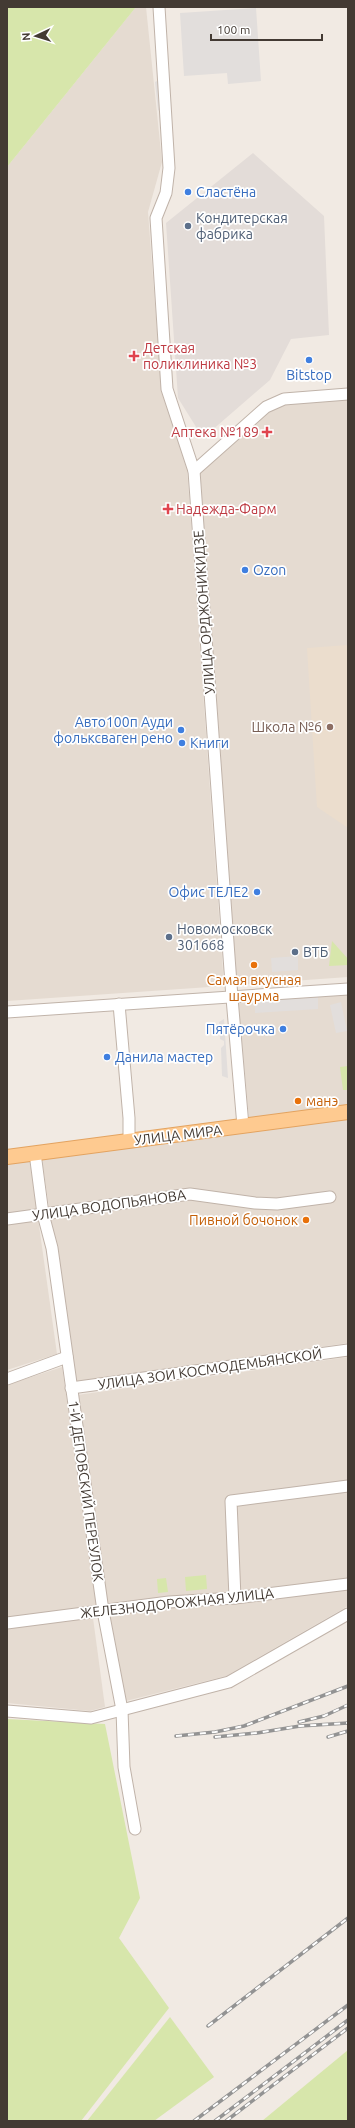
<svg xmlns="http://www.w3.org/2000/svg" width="355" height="2128" font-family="Ubuntu,sans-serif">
<rect width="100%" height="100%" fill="#f1eae3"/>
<g fill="#e5dbd1">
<polygon points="136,7 146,7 162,162 148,212 161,384 187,467 224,986 7,1001 7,167"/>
<polygon points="348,397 348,977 237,985 200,468 254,420 286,401"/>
<polygon points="348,989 348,1107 249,1119 238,998"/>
<polygon points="348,1119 348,1343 74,1382 42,1159"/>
<polygon points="30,1161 57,1354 7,1370 7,1163"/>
<polygon points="348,1357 348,1606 226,1676 122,1702 77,1395"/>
<polygon points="62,1367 97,1609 7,1618 7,1385"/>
<polygon points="93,1618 105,1707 90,1711 7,1703 7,1627"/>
</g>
<polygon fill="#e3dcd8" points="253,153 324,216 329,335 291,339 270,380 203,438 178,398 166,223"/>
<polygon fill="#ebddcd" points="348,645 348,828 317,807 307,648"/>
<g fill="#d7e6ab">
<polygon points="7,7 136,7 7,167"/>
<polygon points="332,941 348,959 348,965 329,966"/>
<polygon points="348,1066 348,1090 343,1090 340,1067"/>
<polygon points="206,1575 207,1589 186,1591 185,1577"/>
<polygon points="166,1578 168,1592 158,1593 157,1579"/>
<polygon points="7,1719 105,1724 140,1898 119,1938 169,2008 81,2121 7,2121"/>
<polygon points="170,2017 214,2077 154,2121 87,2121"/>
<polygon points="348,2050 348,2121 262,2121"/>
</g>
<g fill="#e2dedc">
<polygon points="256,8 261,81 228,84 227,73 184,76 180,13"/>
<polygon points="159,80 162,113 158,110 155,82"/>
<polygon points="298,956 298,970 272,972 271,958"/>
<polygon points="318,997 318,1009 255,1013 255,1001"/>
<polygon points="341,1002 347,1031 336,1033 330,1005"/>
<polygon points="224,1019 228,1078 222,1076 221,1048 224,1045 224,1041 220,1039 219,1022"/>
</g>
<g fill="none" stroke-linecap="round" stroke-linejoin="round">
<defs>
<g id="minor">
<polyline points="159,7 169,168 166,193 156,218 167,389 194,471 232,998 243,1126"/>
<polyline points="194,471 266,407 284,399 348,394"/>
<polyline points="119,1004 129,1118 129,1141"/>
<polyline points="7,1012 348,989"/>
<polyline points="35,1153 43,1214 52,1248 103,1611 122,1710 124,1767 135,1829"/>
<polyline points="7,1219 190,1194 255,1203 277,1204 330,1197"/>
<polyline points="7,1379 67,1357"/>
<polyline points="71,1388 348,1350"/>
<polyline points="235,1598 231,1501 348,1486"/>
<polyline points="7,1623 169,1602 235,1598 348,1584"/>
<polyline points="7,1711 91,1718 229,1682 348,1614"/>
</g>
<polyline id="major" points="7,1157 348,1112"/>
</defs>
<use href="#minor" stroke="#c0b3a9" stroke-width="13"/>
<use href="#major" stroke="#e3a360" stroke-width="16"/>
<use href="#minor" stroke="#fff" stroke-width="11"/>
<use href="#major" stroke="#feca90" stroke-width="14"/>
<defs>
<g id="rail">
<polyline points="299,1722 324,1716 348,1705"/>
<polyline points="176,1736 215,1732 244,1726 348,1686"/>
<polyline points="215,1737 257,1733 300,1726 348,1723"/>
<polyline points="328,1737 348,1731"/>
<polyline points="208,2026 348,1918"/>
<polyline points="194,2121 348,2005"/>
<polyline points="215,2121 348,2020"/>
<polyline points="226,2121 348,2028"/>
</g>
</defs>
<use href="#rail" stroke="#939393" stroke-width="3.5"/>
<use href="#rail" stroke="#fff" stroke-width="2" stroke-dasharray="6" stroke-linecap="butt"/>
</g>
<g fill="#3f7fe0" stroke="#fff" stroke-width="1.5">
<circle cx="188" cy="192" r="4"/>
<circle cx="309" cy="360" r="4"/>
<circle cx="245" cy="570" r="4"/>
<circle cx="181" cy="730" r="4"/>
<circle cx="182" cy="743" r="4"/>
<circle cx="257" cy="892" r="4"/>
<circle cx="283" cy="1029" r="4"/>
<circle cx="107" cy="1057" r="4"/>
</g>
<g fill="#5c6f8a" stroke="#fff" stroke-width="1.5">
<circle cx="188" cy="226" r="4"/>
<circle cx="169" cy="937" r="4"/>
<circle cx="295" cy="952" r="4"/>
</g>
<g fill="#e0444e" stroke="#fff" stroke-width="1.5">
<path d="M132 350h4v4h4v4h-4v4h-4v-4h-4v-4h4z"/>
<path d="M265 426h4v4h4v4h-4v4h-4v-4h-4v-4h4z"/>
<path d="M166 503h4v4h4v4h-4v4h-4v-4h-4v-4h4z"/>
</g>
<circle fill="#8d6e63" stroke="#fff" stroke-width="1.5" cx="330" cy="727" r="4"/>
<g fill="#e8710a" stroke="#fff" stroke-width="1.5">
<circle cx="254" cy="965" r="4"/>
<circle cx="298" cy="1101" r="4"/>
<circle cx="306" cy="1220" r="4"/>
</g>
<g text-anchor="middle" stroke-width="3.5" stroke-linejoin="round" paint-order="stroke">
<g font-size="14" fill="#366cbe" stroke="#fff" text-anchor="start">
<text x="196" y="197">Сластёна</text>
<text x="309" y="380" text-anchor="middle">Bitstop</text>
<text x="253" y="575">Ozon</text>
<text x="173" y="727" text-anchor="end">Авто100п Ауди<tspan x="173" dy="16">фольксваген рено</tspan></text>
<text x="190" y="748">Книги</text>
<text x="249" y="897" text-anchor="end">Офис ТЕЛЕ2</text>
<text x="275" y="1034" text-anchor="end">Пятёрочка</text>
<text x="115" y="1062">Данила мастер</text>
</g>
<g font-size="14" fill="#4e5e75" stroke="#fff" text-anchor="start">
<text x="196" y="223">Кондитерская<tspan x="196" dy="16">фабрика</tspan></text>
<text x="177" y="934">Новомосковск<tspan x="177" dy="16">301668</tspan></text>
<text x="303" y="957">ВТБ</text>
</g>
<g font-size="14" fill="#be3a42" stroke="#fff" text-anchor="start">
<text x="143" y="353">Детская<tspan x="143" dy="16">поликлиника №3</tspan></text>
<text x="259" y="437" text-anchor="end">Аптека №189</text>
<text x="176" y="514">Надежда-Фарм</text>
</g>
<g font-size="14" fill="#433a33" stroke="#fff">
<text transform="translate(204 612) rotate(-94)" y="5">УЛИЦА ОРДЖОНИКИДЗЕ</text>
<text transform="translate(178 1135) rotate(-7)" y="5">УЛИЦА МИРА</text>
<text transform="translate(109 1205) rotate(-8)" y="5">УЛИЦА ВОДОПЬЯНОВА</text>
<text transform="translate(210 1369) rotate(-8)" y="5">УЛИЦА ЗОИ КОСМОДЕМЬЯНСКОЙ</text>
<text transform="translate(86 1491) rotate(82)" y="5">1-Й ДЕПОВСКИЙ ПЕРЕУЛОК</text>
<text transform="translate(177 1603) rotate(-6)" y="5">ЖЕЛЕЗНОДОРОЖНАЯ УЛИЦА</text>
</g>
<g font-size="14" fill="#785e54" stroke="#fff" text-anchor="end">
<text x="322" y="732">Школа №6</text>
</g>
<g font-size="14" fill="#c56008" stroke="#fff">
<text x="254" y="985">Самая вкусная<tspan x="254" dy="16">шаурма</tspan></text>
<text x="306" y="1106" text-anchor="start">манэ</text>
<text x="298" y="1225" text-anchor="end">Пивной бочонок</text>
</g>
</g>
<rect width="355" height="2128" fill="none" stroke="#433a33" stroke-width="16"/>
<g transform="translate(36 36) rotate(266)" stroke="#ffffff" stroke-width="3" paint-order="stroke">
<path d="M0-3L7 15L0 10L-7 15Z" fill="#433a33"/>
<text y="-6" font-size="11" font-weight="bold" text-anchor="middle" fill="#433a33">N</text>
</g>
<path d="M211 34v6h111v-6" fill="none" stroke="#433a33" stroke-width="2"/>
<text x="217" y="34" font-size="12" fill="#433a33" stroke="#ffffff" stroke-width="3" paint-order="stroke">100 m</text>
</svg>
